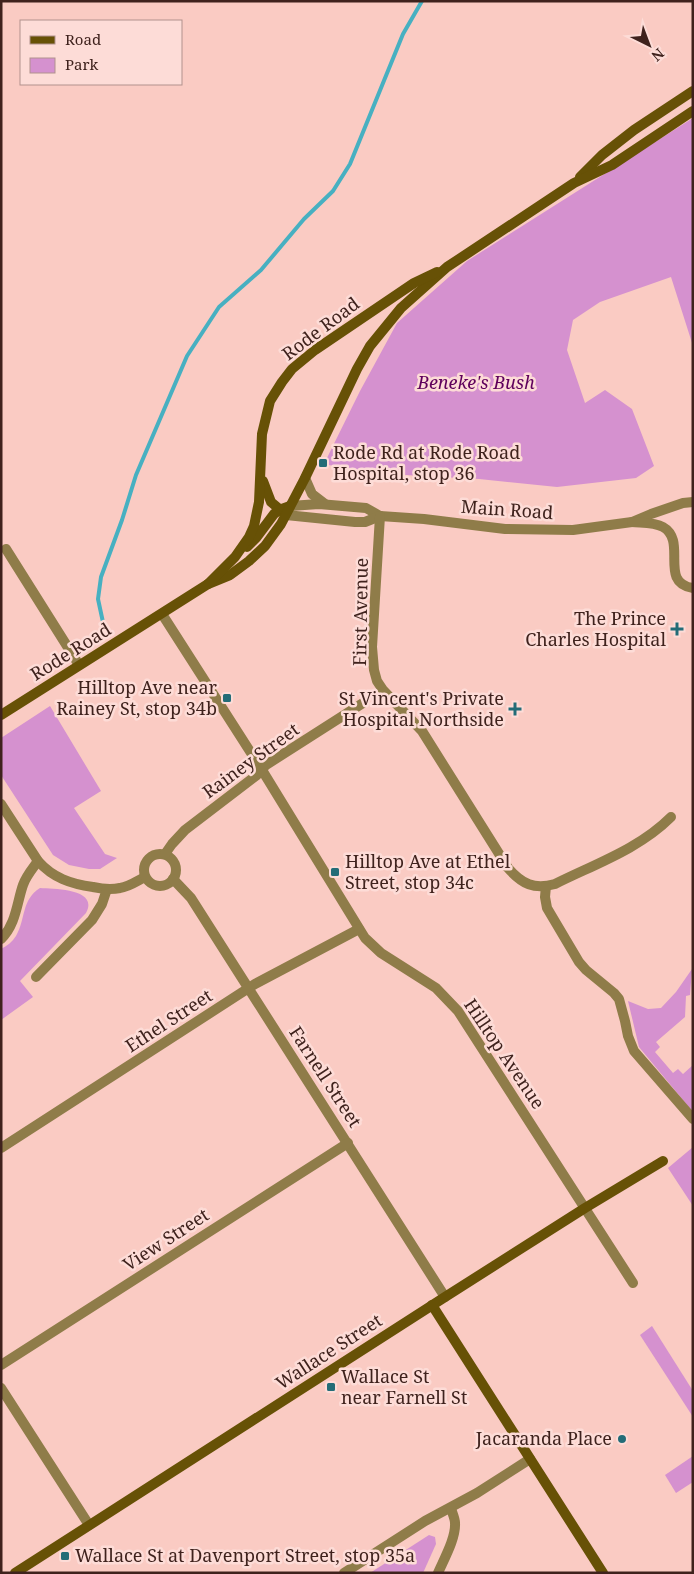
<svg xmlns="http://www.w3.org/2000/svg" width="694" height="1574" font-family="'Noto Serif',serif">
<rect width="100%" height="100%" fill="#facbc3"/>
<g fill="#d591cf">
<polygon points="693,118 693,346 671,277 600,302 573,320 567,350 585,403 605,390 632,409 654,466 636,478 557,487 479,479 368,473 324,464 360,391 397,323 467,261"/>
<polygon points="50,706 101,791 74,808 105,854 117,858 100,869 89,869 69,865 53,855 1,775 1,738"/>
<path d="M40,888C56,889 99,889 86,913L20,981L33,997L1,1020V949C7,946 12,942 16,936C26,919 21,900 40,888Z"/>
<polygon points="692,969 690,995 686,996 685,1017 656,1042 660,1047 655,1052 673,1073 678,1069 683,1074 693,1065 693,1112 639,1047 628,1001 648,1009 661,1008 676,992"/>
<polygon points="693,1147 693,1206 668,1168"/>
<polygon points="652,1326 693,1391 693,1417 640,1335"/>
<polygon points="693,1456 693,1482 676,1493 665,1475"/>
<polygon points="429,1535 435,1537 436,1544 423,1573 370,1573"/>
</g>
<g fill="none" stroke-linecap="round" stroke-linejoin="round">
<polyline stroke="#47b0c1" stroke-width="4" points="104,627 98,599 101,577 122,520 136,475 187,356 219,307 261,270 304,219 333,191 350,164 403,34 422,1"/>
<g stroke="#8f7c49" stroke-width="10">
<polyline points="305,478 312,494 325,504"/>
<polyline points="290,506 319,504 366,508 380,516"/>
<polyline points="286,515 355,522 365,522 380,516 424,519 505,529 573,530 632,522 651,514 683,503 693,502"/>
<path d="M380,516L372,647L374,670L377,681L383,690L422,731L508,868C522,884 534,890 555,884C595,864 639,849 671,817"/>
<path d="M632,522C642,523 654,522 663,527C688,541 658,583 693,588"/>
<polyline points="6,549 79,665"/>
<polyline points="162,614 262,770 365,938 381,953 436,988 458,1011 633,1283"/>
<path d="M1,804L38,861C53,878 71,884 93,887C102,889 111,890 120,888C129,887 137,881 145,877"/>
<circle cx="160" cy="870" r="16"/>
<polyline points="165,854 172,844 185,830 257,775 266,765 363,703"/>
<polyline points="173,879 191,898 445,1297"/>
<polyline points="546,886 545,897 547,908 579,962 586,970 614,993 619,999 625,1021 628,1036 634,1051 693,1119"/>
<path d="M1,939C16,925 17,902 23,885C26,876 33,868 38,861"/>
<polyline points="36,977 92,920 102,904 107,889"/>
<polyline points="1,1148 255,984 359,929"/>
<polyline points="1,1365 348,1143"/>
<polyline points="1,1388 89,1525"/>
<polyline points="344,1573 425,1521 477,1493 530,1459"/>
<path d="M438,1573C444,1559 456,1538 455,1523C455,1518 452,1513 451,1508"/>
</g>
<g stroke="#675106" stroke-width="10">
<polyline points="580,177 602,155 634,130 693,91"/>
<polyline points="263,481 271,502 283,512"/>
<polyline points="247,547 256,538 274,514 279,510 290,506"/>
<polyline points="208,584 230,575 249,561 265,546 281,524 305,478 357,369 370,346 401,308 447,267 574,183 612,165 693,111"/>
<polyline points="1,715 208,584 235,557 249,537 254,526 259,502 262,434 270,401 282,382 292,369 315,350 414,283 437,272"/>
<polyline points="432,1305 603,1573"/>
<polyline points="15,1573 445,1297 585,1208 663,1161"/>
</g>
</g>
<g fill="#236c77" stroke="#fddcd7" stroke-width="2">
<rect x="318" y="458" width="10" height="10" rx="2.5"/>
<path d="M674.5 621.5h5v5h5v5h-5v5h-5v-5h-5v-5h5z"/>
<rect x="222" y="693" width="10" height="10" rx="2.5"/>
<path d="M512.5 701.5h5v5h5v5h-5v5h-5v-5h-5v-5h5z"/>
<rect x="330" y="867" width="10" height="10" rx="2.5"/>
<rect x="326" y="1382" width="10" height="10" rx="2.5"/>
<circle cx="622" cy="1439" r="5"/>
<rect x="60" y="1551" width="10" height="10" rx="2.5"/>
</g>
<g text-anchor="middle" stroke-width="5" stroke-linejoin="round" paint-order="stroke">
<g font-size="18" fill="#3f221d" stroke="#fddcd7">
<text transform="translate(321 329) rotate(-37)" y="6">Rode Road</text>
<text transform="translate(507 510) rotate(4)" y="6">Main Road</text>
<text transform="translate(361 612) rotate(-89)" y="6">First Avenue</text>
<text transform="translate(71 652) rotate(-32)" y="6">Rode Road</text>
<text transform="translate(251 761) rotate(-36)" y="6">Rainey Street</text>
<text transform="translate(169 1021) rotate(-33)" y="6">Ethel Street</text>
<text transform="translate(504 1054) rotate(56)" y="6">Hilltop Avenue</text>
<text transform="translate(325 1077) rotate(57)" y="6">Farnell Street</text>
<text transform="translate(166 1240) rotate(-33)" y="6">View Street</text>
<text transform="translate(329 1352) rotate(-33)" y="6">Wallace Street</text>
</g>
<g font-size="18" font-style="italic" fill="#5f005c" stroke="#fddcd7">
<text x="476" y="389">Beneke's Bush</text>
</g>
<g font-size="18" fill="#3f221d" stroke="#fddcd7" text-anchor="start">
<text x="333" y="459">Rode Rd at Rode Road<tspan x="333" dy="21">Hospital, stop 36</tspan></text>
<text x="666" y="625" text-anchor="end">The Prince<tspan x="666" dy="21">Charles Hospital</tspan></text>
<text x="217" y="694" text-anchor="end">Hilltop Ave near<tspan x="217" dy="21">Rainey St, stop 34b</tspan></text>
<text x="504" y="705" text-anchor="end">St Vincent's Private<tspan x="504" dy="21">Hospital Northside</tspan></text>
<text x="345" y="868">Hilltop Ave at Ethel<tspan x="345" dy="21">Street, stop 34c</tspan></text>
<text x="341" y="1383">Wallace St<tspan x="341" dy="21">near Farnell St</tspan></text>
<text x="612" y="1445" text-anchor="end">Jacaranda Place</text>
<text x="75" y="1562">Wallace St at Davenport Street, stop 35a</text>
</g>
</g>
<rect width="694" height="1574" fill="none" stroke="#3f221d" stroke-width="5"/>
<rect x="20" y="20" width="162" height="65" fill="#fddcd7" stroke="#b1928d"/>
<rect x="30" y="36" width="25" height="8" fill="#675106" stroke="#b1928d"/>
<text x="65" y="45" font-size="15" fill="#3f221d">Road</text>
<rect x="30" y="58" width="25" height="15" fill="#d591cf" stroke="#b1928d"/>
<text x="65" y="70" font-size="15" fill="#3f221d">Park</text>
<g transform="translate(649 45) rotate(138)" stroke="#fddcd7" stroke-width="4" paint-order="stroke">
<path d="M0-4L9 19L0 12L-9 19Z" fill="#3f221d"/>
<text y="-8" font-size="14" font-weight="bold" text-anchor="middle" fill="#3f221d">N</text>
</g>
</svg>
